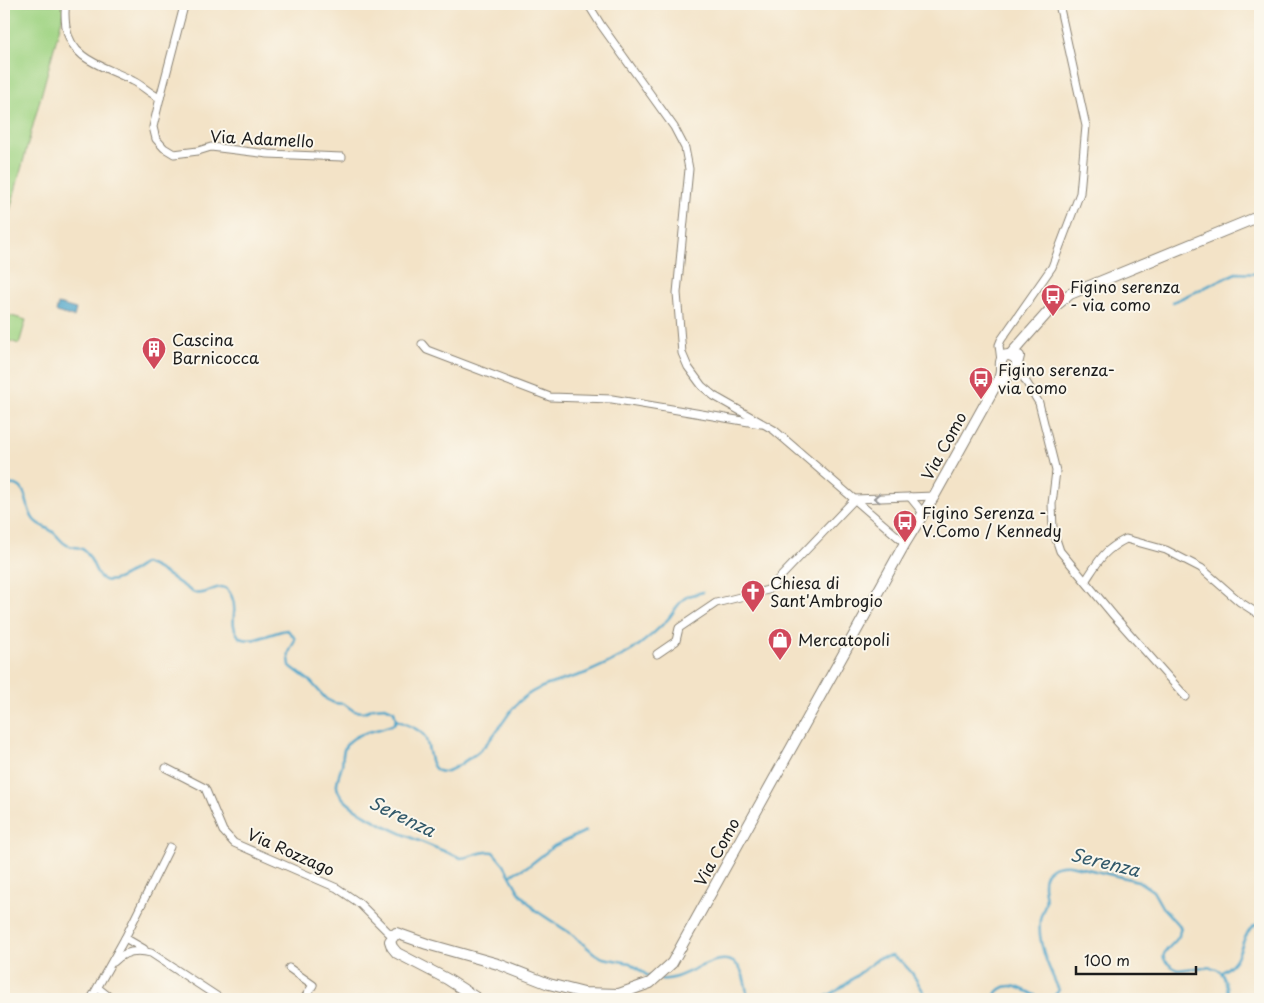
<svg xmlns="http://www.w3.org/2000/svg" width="1264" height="1003" font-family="'Playpen Sans',sans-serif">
<rect width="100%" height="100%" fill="#fbf7ec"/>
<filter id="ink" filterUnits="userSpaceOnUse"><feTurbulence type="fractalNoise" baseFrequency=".02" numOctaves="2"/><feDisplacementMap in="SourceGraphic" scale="10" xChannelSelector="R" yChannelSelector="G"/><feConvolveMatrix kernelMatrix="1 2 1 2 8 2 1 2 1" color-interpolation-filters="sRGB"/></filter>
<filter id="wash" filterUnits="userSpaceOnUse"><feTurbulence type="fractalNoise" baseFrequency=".0096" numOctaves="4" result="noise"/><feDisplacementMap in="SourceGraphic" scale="20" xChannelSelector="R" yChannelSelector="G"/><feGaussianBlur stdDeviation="1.12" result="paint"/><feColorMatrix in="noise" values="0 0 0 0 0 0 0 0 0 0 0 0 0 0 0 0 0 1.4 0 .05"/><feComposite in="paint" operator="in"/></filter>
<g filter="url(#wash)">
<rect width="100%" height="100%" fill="#f3e3c7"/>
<g fill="#a0d484" stroke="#5e7850">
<polygon points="4,4 66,4 4,232"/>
<polygon points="4,314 26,320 19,344 4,339"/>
</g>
<polygon fill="#4ca4c9" stroke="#346072" points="58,304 76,309 74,317 56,312"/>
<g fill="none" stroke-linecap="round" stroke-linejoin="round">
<g stroke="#4ca4c9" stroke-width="2.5">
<polyline points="1173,302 1236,273 1260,274"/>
<path d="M4,486C31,478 23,507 34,520C39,526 47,527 53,532C58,536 62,543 67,545C73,548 80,546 85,551C92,558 94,570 100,577C110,589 135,569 145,563C159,568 170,576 182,585C186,587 191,592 195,593C210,597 223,575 232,597C239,612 227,622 240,638C255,644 271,632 287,630C301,641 292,642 289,653C288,657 290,662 290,666L311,682L326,699L334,703L344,704L354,711L364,712L374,708L385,707L394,711L396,720L394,724C380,731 359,731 348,743C342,749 343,757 342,765C341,771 336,780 337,787C340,814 436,847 461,858C472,857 482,850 493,852L504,865L519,892L535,910L573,935L595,954L603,958L630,963L648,976L651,977"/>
<path d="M396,720C405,724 416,727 423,734C432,744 426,771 443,772C449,772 456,767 461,764C467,759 474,756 479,751C494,739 503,720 515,706C534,684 561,682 586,673C602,666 620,658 634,649C646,640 658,630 668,619C674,612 678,603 685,598C691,594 697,594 703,592"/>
<polyline points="510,875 530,865 554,846 586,831"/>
<path d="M1222,972C1242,959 1237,951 1248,932C1250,928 1256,925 1260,922"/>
<path d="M661,979C683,983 720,945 738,966C745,974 746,989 748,999"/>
<polyline points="821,999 838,990 879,958 892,956 903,963 912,973 928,999"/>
<path d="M992,999C1006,975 1023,990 1042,999"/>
<path d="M1046,999L1054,996L1059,990C1049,968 1037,944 1040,919C1041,914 1044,909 1045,904C1047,898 1044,891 1044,885C1043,868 1056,864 1070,865L1138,881L1153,891L1162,907L1181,928C1180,929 1179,935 1179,936C1171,950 1149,955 1178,970C1212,967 1225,959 1229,999"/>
</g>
</g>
</g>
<g filter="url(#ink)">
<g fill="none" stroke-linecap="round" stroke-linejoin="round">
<defs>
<g id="street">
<path d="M66,4C64,12 65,19 66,27C72,62 106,66 133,81C142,85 150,94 160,98L153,127L156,139L164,148L174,154L198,151L211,147L268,154L342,157"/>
<polyline points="588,4 601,25 674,127 685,148 689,169 677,293 682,353 688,367 702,386 714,396 774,430 905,543"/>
<polyline points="160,98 184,6"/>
<polyline points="422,344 427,350 550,397 612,399 761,424"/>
<polyline points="1001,361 999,345 1001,340 1052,267 1080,193 1086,126 1059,4"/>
<polyline points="1018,364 1019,370 1039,403 1056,471 1052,504 1053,530 1060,551 1114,616 1186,697"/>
<polyline points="910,497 923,513"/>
<path d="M1086,580C1099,560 1104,550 1126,539L1166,550L1201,568L1240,602L1260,615"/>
<polyline points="657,654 676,641 679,628 716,603 768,590 855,499 934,496"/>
<polyline points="166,768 205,788 223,831 234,843 337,888 359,903 389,933 394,934"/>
<polyline points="125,938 144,949"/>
<path d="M114,962C124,951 136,949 151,953L221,999"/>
<polyline points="289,968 313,985 304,999"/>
<polyline points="98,988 112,999"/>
<polyline points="91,999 125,938 170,847"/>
</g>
<g id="secondary">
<polyline points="1010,355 1049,311 1070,294 1260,216"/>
<polyline points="1000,384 1016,368 1019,356"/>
<path d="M478,999L447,979L397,953L392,947L390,941L396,933L427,944L498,964L549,984L584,993L619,994L650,983L672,963L905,543L934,496L999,379C1003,369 1000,368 1001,362C1003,351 1014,355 1017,361"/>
</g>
</defs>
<use href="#street" stroke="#888072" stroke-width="9"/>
<use href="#secondary" stroke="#888072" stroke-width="12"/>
<use href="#street" stroke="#fff" stroke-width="7"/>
<use href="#secondary" stroke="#fff" stroke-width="10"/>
</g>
<defs><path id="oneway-chevron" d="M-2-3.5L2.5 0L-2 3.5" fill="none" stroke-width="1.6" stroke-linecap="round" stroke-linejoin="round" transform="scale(1.25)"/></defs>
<use stroke="#999" href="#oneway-chevron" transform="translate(877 498) rotate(178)"/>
</g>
<defs>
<symbol id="bus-pin" viewBox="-11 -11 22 30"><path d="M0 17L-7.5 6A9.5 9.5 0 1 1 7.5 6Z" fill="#d1495b" stroke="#fbf7ec"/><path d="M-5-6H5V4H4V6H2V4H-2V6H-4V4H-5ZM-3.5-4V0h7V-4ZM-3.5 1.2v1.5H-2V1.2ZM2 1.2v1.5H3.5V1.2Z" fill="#fff"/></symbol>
<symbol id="building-pin" viewBox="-11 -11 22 30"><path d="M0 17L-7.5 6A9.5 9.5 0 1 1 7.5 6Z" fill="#d1495b" stroke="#fbf7ec"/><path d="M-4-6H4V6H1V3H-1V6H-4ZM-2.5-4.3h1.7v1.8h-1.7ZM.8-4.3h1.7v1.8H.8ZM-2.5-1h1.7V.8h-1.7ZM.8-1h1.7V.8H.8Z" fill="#fff"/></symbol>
<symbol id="church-pin" viewBox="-11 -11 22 30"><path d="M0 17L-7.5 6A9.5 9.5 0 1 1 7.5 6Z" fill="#d1495b" stroke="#fbf7ec"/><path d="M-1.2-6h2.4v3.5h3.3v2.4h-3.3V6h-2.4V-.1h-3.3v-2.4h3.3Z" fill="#fff"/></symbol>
<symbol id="shop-pin" viewBox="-11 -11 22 30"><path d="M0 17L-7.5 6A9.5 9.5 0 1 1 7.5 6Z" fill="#d1495b" stroke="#fbf7ec"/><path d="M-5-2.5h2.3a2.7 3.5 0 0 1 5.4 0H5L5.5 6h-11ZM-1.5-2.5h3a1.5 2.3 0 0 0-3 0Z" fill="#fff"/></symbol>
</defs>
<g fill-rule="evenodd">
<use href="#bus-pin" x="1039" y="282" width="28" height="38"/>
<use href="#building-pin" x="140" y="335" width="28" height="38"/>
<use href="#bus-pin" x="967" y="365" width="28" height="38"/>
<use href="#bus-pin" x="891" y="508" width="28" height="38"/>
<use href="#church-pin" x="739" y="578" width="28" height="38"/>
<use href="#shop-pin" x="766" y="626" width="28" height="38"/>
</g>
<g text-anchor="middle" stroke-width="4" stroke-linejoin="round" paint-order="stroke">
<g font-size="16" fill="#1c1c1c" stroke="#fbf7ec">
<text transform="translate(262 139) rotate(3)" y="6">Via Adamello</text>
<text transform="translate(944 446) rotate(-61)" y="6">Via Como</text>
<text transform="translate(291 852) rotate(24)" y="6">Via Rozzago</text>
<text transform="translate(717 852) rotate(-61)" y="6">Via Como</text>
</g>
<g font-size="16" fill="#1c1c1c" stroke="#fbf7ec" text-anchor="start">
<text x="1070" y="293">Figino serenza<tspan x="1070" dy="18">- via como</tspan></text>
<text x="172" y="346">Cascina<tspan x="172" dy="18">Barnicocca</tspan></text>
<text x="998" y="376">Figino serenza-<tspan x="998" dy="18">via como</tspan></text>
<text x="922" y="519">Figino Serenza -<tspan x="922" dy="18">V.Como / Kennedy</tspan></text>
<text x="770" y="589">Chiesa di<tspan x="770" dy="18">Sant'Ambrogio</tspan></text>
<text x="798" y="646">Mercatopoli</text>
</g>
<g font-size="18" font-style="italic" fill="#32596a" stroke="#fbf7ec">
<text transform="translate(402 817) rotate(26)" y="6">Serenza</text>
<text transform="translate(1105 863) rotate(14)" y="6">Serenza</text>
</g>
</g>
<rect width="1264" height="1003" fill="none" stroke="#fbf7ec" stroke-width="20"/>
<path d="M1076 966v8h120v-8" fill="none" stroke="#1c1c1c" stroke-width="2.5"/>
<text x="1084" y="966" font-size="15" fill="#1c1c1c" stroke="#fbf7ec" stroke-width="4" paint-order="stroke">100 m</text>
</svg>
